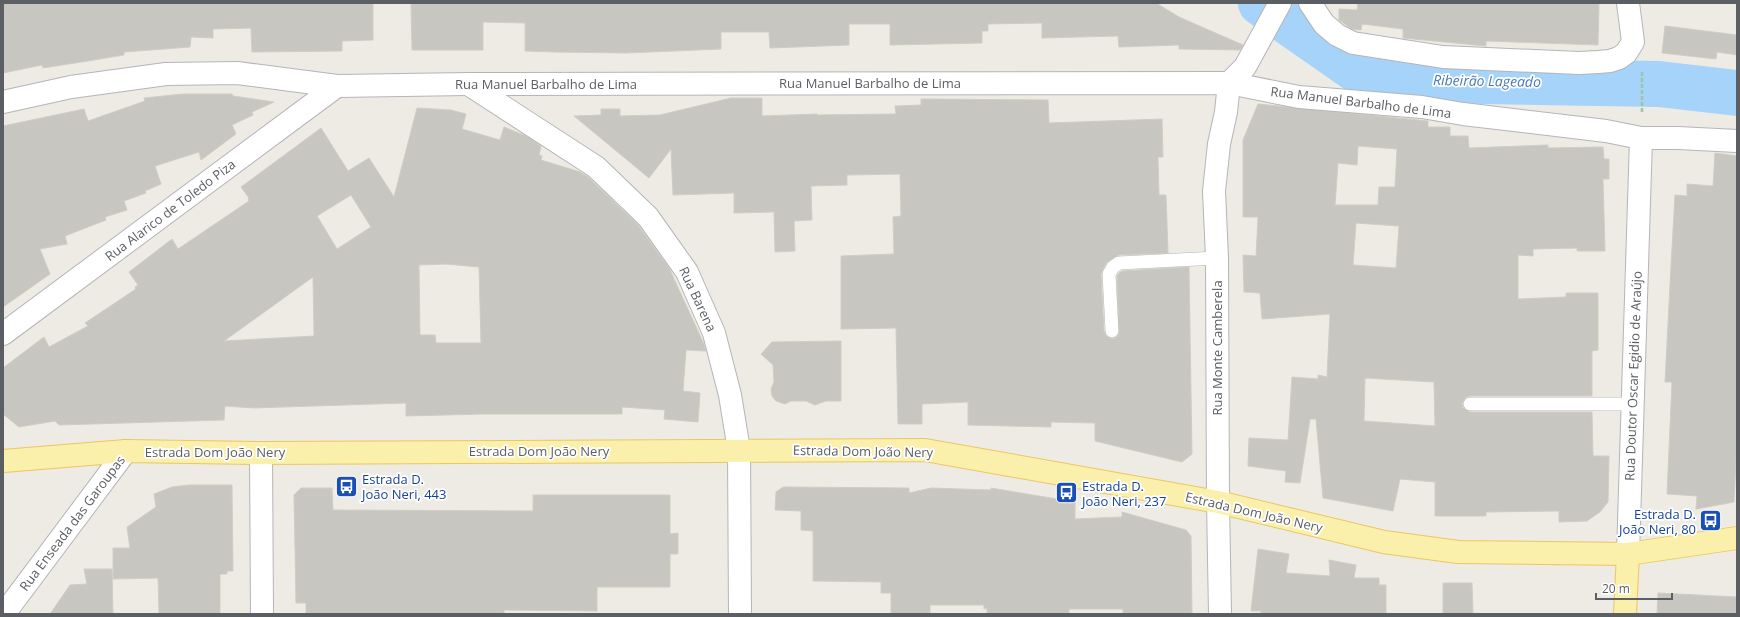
<svg xmlns="http://www.w3.org/2000/svg" width="1740" height="617" font-family="'Open Sans',sans-serif">
<rect width="100%" height="100%" fill="#edebe3"/>
<g fill="none" stroke-linecap="round" stroke-linejoin="round">
<polyline stroke="#a6d3fa" stroke-width="46" points="1261,3 1370,79 1659,84 1737,93"/>
</g>
<g fill="#c8c6c0" stroke="#d1cdc2" fill-rule="evenodd">
<polygon points="3,3 373,3 373,40 342,41 342,51 252,52 251,28 213,29 213,38 191,37 190,47 124,52 124,55 94,60 43,68 42,65 3,73"/>
<polygon points="411,3 1156,3 1179,17 1243,45 1240,50 1179,49 1179,45 1119,47 1118,36 1042,38 1042,23 988,24 988,31 982,31 982,43 890,45 890,24 849,24 849,45 770,48 769,32 721,32 721,49 626,53 555,52 525,51 525,23 483,22 483,50 412,50"/>
<polygon points="1358,3 1599,3 1598,45 1486,41 1486,46 1403,38 1403,29 1362,24 1361,30 1352,29 1339,20 1339,9 1357,10"/>
<polygon points="1665,26 1737,35 1737,55 1717,52 1716,59 1662,53"/>
<polygon points="183,94 232,94 233,96 274,102 252,112 253,115 232,125 236,134 201,160 199,152 155,166 161,184 145,191 146,193 124,201 127,210 105,217 106,220 65,236 67,244 40,249 50,274 3,307 3,126 84,109 88,121 145,101 144,98"/>
<polygon points="731,98 762,98 762,116 817,114 817,115 896,114 895,106 921,105 921,99 1048,100 1049,123 1162,119 1163,157 1158,157 1159,195 1166,195 1168,253 1119,255 1106,263 1101,274 1104,331 1106,336 1112,339 1116,338 1119,334 1117,276 1119,273 1122,271 1189,267 1192,454 1182,462 1095,441 1095,423 1051,422 1051,427 968,425 968,402 922,404 922,424 898,424 896,328 841,329 841,256 894,254 893,217 901,216 900,174 847,175 847,185 811,186 812,220 794,221 795,251 775,252 774,212 734,213 734,193 673,195 671,149 649,178 574,116 601,115 601,109 620,109 620,116 660,115"/>
<path d="M1258,104L1428,121V127H1450V136H1468L1469,148L1548,145V148L1603,147L1604,159H1609V179H1603L1605,251H1577V248L1533,249V256L1518,255V299L1566,297V293H1598V350L1592,351V396H1470L1466,397L1462,404L1463,408L1470,412H1592L1593,456H1609L1608,502L1600,512L1587,521L1559,522V511L1486,512V516H1435V482L1400,479L1393,511L1323,498L1316,419H1310L1300,483L1285,482L1286,471L1248,466L1249,438L1288,440L1292,377L1318,379V375L1327,377L1330,314L1262,319L1260,293L1244,292L1243,255L1256,256L1258,217H1243V140ZM1358,146L1397,149L1395,187H1379L1378,205H1335L1338,163L1357,165ZM1356,223L1399,226L1396,268L1353,265ZM1365,378L1434,382L1435,426L1364,421Z"/>
<path d="M417,108L451,110L466,114L462,129L500,140L504,127L526,136L541,146L539,155L542,156L541,160L580,172L588,177L638,225L669,268L703,342L706,351L686,350L683,391L700,393L698,422L664,419L665,410L622,407V414H483L406,416V403L253,408L225,406L224,420L59,425L55,421L19,427L3,414V368L44,337L49,347L88,326L85,323L136,289L135,287L138,285L129,272L172,239L178,249L249,201L248,199L249,198L241,187L321,128L348,171L369,158L394,197ZM351,195L371,227L337,249L317,216ZM446,264L479,267L481,343H436L435,335H420L419,265ZM313,277L314,336L224,341Z"/>
<polygon points="1715,153 1737,156 1737,441 1734,502 1696,509 1697,496 1667,494 1672,382 1665,382 1671,266 1675,195 1687,196 1687,184 1713,186"/>
<polygon points="841,341 841,401 826,401 815,405 806,401 791,401 785,404 776,401 772,396 771,389 774,382 773,365 761,354 772,342"/>
<polygon points="189,485 232,485 233,571 227,571 227,574 220,574 220,614 159,614 158,578 113,579 113,548 130,548 127,527 156,507 154,494 172,487"/>
<polygon points="783,487 909,488 909,493 931,488 991,490 991,488 1075,502 1075,519 1122,517 1122,512 1186,530 1191,536 1192,614 1123,614 1123,609 1069,609 1069,614 987,614 987,608 984,609 984,605 930,605 930,614 891,614 891,593 881,593 881,582 813,581 813,531 801,530 801,511 775,510 776,492"/>
<polygon points="301,488 332,488 333,510 533,511 533,495 670,495 670,534 678,533 678,554 670,554 670,587 597,587 597,611 504,610 504,614 306,614 306,603 296,603 294,495"/>
<polygon points="1258,549 1289,554 1286,573 1330,576 1329,560 1356,565 1354,578 1379,578 1379,585 1386,585 1386,614 1261,614 1261,611 1251,611"/>
<polygon points="84,569 112,569 113,614 50,614 70,585 87,584"/>
<polygon points="1443,583 1472,583 1473,614 1443,614"/>
<polygon points="1658,593 1737,597 1737,614 1657,614"/>
</g>
<g fill="none" stroke-linecap="round" stroke-linejoin="round">
<defs>
<g id="lane">
<polyline points="1112,331 1109,274 1113,267 1119,263 1217,258"/>
<polyline points="1470,404 1632,404"/>
</g>
<g id="street">
<polyline points="1310,3 1324,24 1337,35 1353,43 1443,57 1579,63 1598,62 1610,61 1619,58 1626,53 1633,42 1628,3"/>
<polyline points="1229,83 1245,67 1280,3"/>
<polyline points="468,84 596,167 648,217 687,272 714,333 730,395 739,450 740,614"/>
<polyline points="3,102 71,87 166,74 237,73 337,86 468,84 1229,83 1299,97 1422,107 1463,114 1606,131 1641,138 1678,138 1737,141"/>
<polyline points="3,334 337,86"/>
<polyline points="261,453 262,614"/>
<polyline points="1628,554 1641,138"/>
<polyline points="4,614 126,451"/>
<polyline points="1220,614 1218,502 1217,258 1214,191 1219,144 1226,112 1229,83"/>
</g>
<g id="primary">
<polyline points="3,461 126,451 261,453 925,450 1218,502 1384,542 1458,552 1628,554 1737,538"/>
<polyline points="1625,614 1628,554"/>
</g>
</defs>
<use href="#lane" stroke="#b4b5ba" stroke-width="14"/>
<use href="#street" stroke="#b4b5ba" stroke-width="24"/>
<use href="#primary" stroke="#eac760" stroke-width="24"/>
<polyline stroke="#9bc4a8" stroke-width="2.5" stroke-dasharray="4 2" stroke-linecap="butt" points="1642,72 1642,113"/>
<use href="#lane" stroke="#fff" stroke-width="13"/>
<use href="#street" stroke="#fff" stroke-width="22"/>
<use href="#primary" stroke="#fbf0ab" stroke-width="22"/>
</g>
<defs>
<symbol id="bus-square" viewBox="-11 -11 22 22"><rect x="-9" y="-9" width="18" height="18" rx="4" fill="#1a4fb4" stroke="#fff"/><path d="M-5-6H5V4H4V6H2V4H-2V6H-4V4H-5ZM-3.5-4V0h7V-4ZM-3.5 1.2v1.5H-2V1.2ZM2 1.2v1.5H3.5V1.2Z" fill="#fff"/></symbol>
</defs>
<g fill-rule="evenodd">
<use href="#bus-square" x="334" y="474" width="25" height="25"/>
<use href="#bus-square" x="1054" y="480" width="25" height="25"/>
<use href="#bus-square" x="1698" y="508" width="25" height="25"/>
</g>
<g text-anchor="middle" stroke-width="3.5" stroke-linejoin="round" paint-order="stroke">
<g font-size="13" fill="#5b5e63" stroke="#fff">
<text x="870" y="88">Rua Manuel Barbalho de Lima</text>
<text x="546" y="89">Rua Manuel Barbalho de Lima</text>
<text transform="translate(1361 102) rotate(7)" y="5">Rua Manuel Barbalho de Lima</text>
<text transform="translate(170 210) rotate(-37)" y="5">Rua Alarico de Toledo Piza</text>
<text transform="translate(698 299) rotate(65)" y="5">Rua Barena</text>
<text transform="translate(1217 348) rotate(-90)" y="5">Rua Monte Camberela</text>
<text transform="translate(1633 376) rotate(-88)" y="5">Rua Doutor Oscar Egidio de Araújo</text>
<text x="539" y="456">Estrada Dom João Nery</text>
<text transform="translate(863 451) rotate(1)" y="5">Estrada Dom João Nery</text>
<text x="215" y="457">Estrada Dom João Nery</text>
<text transform="translate(1254 512) rotate(13)" y="5">Estrada Dom João Nery</text>
<text transform="translate(72 523) rotate(-53)" y="5">Rua Enseada das Garoupas</text>
</g>
<g font-size="13" fill="#164399" stroke="#fff" text-anchor="start">
<text x="362" y="484">Estrada D.<tspan x="362" dy="15">João Neri, 443</tspan></text>
<text x="1082" y="491">Estrada D.<tspan x="1082" dy="15">João Neri, 237</tspan></text>
<text x="1696" y="519" text-anchor="end">Estrada D.<tspan x="1696" dy="15">João Neri, 80</tspan></text>
</g>
<g font-size="14" font-style="italic" fill="#4779b4" stroke="#fff">
<text transform="translate(1487 81) rotate(1)" y="5">Ribeirão Lageado</text>
</g>
</g>
<rect width="1740" height="617" fill="none" stroke="#5b5e63" stroke-width="8"/>
<path d="M1596 593v6h76v-6" fill="none" stroke="#5b5e63" stroke-width="2"/>
<text x="1602" y="593" font-size="12" fill="#5b5e63" stroke="#ffffff" stroke-width="3" paint-order="stroke">20 m</text>
</svg>
